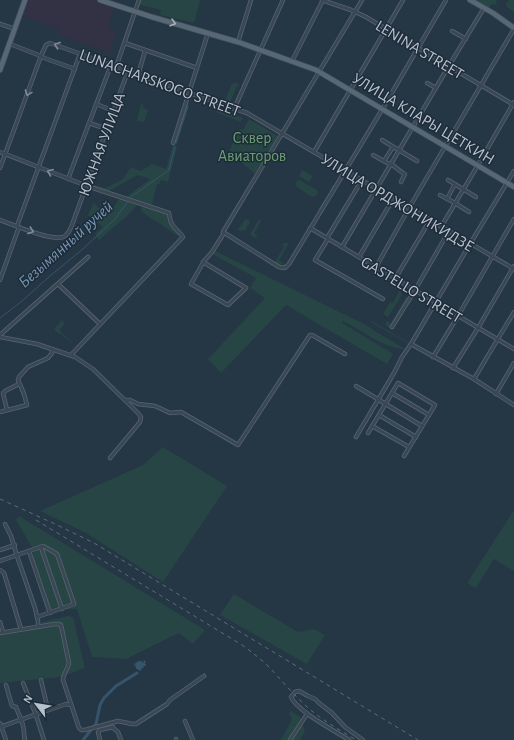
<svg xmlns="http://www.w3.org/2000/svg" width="514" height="740" font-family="'Alegreya Sans',sans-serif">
<rect width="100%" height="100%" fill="#253645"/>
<polygon fill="#323244" points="29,0 90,0 114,8 108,28 117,31 109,53 57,34 59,29 23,16"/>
<g fill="#274545">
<polygon points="138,0 200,0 194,23 160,15 161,10 137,4"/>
<polygon points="473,0 496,0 497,3 495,5 492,4 489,8"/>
<polygon points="509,0 514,0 514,12 506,6 506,4"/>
<polygon points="235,82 239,84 238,87 237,86 230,103 228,102 227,104 224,103 232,83 234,84"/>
<polygon points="141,104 144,105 143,108 148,110 144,122 137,121"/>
<polygon points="186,105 189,106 177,144 175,143"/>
<polygon points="218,108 240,117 243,118 240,122 216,112"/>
<polygon points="249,119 278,136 256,175 229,151 240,129 243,130"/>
<polygon points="173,145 177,147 168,182 161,180 159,184 158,184 156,187 152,205 125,198 150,179 138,175 107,192 89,185 89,184 106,188 123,179 131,167 140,171 150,166 151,163 166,169"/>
<polygon points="302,170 313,176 309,182 299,176"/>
<polygon points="298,180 301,181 317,190 318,193 317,195 312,197 297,187 295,184"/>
<polygon points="119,199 137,205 130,213 99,240 95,234 103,227 88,215 94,202 98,208 111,211"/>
<path d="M143,207L167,214L172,225L181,235L182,237C174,235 171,231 165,227C157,221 146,217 140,209Z"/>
<polygon points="244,218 250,221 250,222 249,225 248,225 245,231 243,230 240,231 238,229 245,220"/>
<polygon points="259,219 261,221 258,226 260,227 258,227 254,233 257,235 256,238 250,235"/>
<polygon points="284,243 289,243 279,260 287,265 286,266 283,266 284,264 282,263 281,265 275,263 276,261 276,260 284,247 282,245"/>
<path d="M215,251L362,323L405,349C381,347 363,331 343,321L342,323L393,354L387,364L286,305L221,373L208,359L265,298L250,288L256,278L212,254Z"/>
<polygon points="400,289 402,295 388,317 383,314 390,302 393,303"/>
<polygon points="406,297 409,298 390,328 385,325 387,321 391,323"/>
<polygon points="62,320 65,324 59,330 72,342 71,343 60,333 59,334 54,329"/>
<polygon points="372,321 409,343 409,344 371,322"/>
<polygon points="163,447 227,486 163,582 86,533 40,511 143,465"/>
<polygon points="514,510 514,571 494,559 476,588 467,583"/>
<polygon points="19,516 205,630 193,644 179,633 126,659 92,657 77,609 47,610 31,546 16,520"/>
<polygon points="234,594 298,632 314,629 325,635 307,664 220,615"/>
<polygon points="69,616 73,617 85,668 60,677 0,683 0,634 39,628 42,622"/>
<polygon points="291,711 300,717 305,731 300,740 281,740 292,719 289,714"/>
</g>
<polygon fill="#37546d" points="143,660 146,661 145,663 146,665 146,666 144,666 143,668 141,669 141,671 138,670 138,669 136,669 135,664 134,666 134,664 139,661 141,661 143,663 144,662"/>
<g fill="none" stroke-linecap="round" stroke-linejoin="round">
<g stroke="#37546d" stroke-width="1">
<polyline points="176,143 188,106"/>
<polyline points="330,192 334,185"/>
<polyline points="131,197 169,170 175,146"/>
<polyline points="319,210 329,194"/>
<polyline points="0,318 22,301 50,276 84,248 115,219 128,201"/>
</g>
<polyline stroke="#37546d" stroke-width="3" points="83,740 96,724 100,705 104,698 116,686 137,673"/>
<defs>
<g id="minor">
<polyline points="322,0 351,10 366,17 514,105"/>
<polyline points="362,0 223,232 279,267 285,268 289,264 383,108 446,0"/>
<polyline points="0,24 15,29"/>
<polyline points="452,31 466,39"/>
<polyline points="238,42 251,0"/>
<polyline points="125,43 197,68"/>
<polyline points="10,44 41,56 44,58 75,69"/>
<polyline points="292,61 323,0"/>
<polyline points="116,67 139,0"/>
<polyline points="138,75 145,51"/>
<polyline points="427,83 436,88"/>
<polyline points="96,104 114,111"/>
<polyline points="234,109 283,0"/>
<polyline points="89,123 107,129"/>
<polyline points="382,140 417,161"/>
<polyline points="173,143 208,33"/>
<path d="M0,152L87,186L169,213C170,220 171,225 176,229C179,233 181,233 183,237L71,355"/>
<polyline points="314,152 403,0"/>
<polyline points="373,155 391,165"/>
<polyline points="384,161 393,147"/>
<path d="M391,164C396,167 400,172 405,174L401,182"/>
<polyline points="0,168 41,56 46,45 50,43 189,93 247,113 514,269"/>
<polyline points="68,179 111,65"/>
<polyline points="448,180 476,197"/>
<polyline points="440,195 455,203"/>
<polyline points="447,199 455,184"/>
<polyline points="455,203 469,212"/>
<path d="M0,220C14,225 50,241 63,237C68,235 70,230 72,225L128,71"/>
<polyline points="17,226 80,54"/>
<polyline points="441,227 478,165 514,102"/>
<polyline points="310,228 514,349"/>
<polyline points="327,238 362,180"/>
<polyline points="328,239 315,260 383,299"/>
<polyline points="342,247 447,69 484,8"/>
<polyline points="359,257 393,199"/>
<polyline points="203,262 246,288 228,305 191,284 204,261 212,252 224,233"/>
<polyline points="376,267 409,208 514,29"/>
<polyline points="395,279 430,220"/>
<polyline points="0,280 19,227"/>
<polyline points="58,284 100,324"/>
<polyline points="392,327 415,290 449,231"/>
<polyline points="0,335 88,257"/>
<polyline points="0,337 37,344 75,357 93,369 138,413 141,417 140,422 110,458"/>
<polyline points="411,344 474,379 514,405"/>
<polyline points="433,357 458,316 514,219"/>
<polyline points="453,368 478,328 514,266"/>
<polyline points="474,379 514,312"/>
<polyline points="356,386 422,426"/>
<polyline points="392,393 429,415"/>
<polyline points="496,394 514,363"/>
<polyline points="125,400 130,400 138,404 155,406 170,413 181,412 238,445 310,335 312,335 345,354"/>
<polyline points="7,410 3,393 5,391 19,384"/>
<polyline points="0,412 27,405 24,394 18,380 19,377 28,367 48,358 52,353 52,349"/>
<polyline points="379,415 416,437"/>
<polyline points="372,426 409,447"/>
<polyline points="368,433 398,383 435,405 404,456"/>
<polyline points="356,437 394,373 402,357 411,344 470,244 514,171"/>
<polyline points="5,524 11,536 17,556 35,608 38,621 38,626"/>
<polyline points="41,547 62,609"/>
<polyline points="0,550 15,545"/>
<polyline points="29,551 50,613"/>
<polyline points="0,561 43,546 57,554 74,604 37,617"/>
<polyline points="0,570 4,573 21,629"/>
<polyline points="0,622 3,632"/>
<path d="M0,633L55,624H58L61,625L69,663C68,669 63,674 63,680L79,728L81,730H85L118,721L132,724H136L167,704L170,700L204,676"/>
<polyline points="41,680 48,710"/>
<polyline points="23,683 36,715 44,740"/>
<path d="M6,685L12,706L16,707C18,713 22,720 23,726C25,732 23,734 25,740"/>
<polyline points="185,721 193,740"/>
<polyline points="0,723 6,740"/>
<polyline points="0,727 66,704 71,705"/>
<polyline points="112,727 118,732 121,740"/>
<polyline points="176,739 176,740"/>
<polyline points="100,740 98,732 100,730 113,727"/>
<polyline points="290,740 307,714"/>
<path d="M349,740C335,731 298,712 291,697L295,692L299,691L308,696L315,699L319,703L332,713L345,727L363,740"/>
</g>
<g id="major">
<polyline points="100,0 152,17 238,42 316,70 514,187"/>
<polyline points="470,0 493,13 514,28"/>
<polyline points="0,70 25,0"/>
</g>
</defs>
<use href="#minor" stroke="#586571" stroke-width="4.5"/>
<use href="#major" stroke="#465360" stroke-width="6"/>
<use href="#minor" stroke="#3a4754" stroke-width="3"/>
<use href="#major" stroke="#586774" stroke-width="4.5"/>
<g stroke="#5b6c7b" stroke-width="1" stroke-dasharray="4 4" stroke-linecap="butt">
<polyline points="0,499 55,524 94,543 418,740"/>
<path d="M36,520L242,645C253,653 262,660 271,669C282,681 293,694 305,705C320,719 338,729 356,740"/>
</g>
</g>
<defs><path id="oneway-chevron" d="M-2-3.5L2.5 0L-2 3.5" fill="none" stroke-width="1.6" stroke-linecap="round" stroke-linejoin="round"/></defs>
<use stroke="#a4b0bb" href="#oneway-chevron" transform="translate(173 23) rotate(16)"/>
<g stroke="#7f8b97">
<use href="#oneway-chevron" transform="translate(57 45) rotate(-160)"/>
<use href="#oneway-chevron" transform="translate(28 93) rotate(110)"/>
<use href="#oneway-chevron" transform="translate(50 172) rotate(-158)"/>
<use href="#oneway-chevron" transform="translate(31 231) rotate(20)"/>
</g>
<g text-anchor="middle" stroke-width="3" stroke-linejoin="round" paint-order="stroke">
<g font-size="16" fill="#b7c2cd" stroke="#1e2c39">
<text transform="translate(420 49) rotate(31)" y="6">LENINA STREET</text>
<text transform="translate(160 82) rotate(20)" y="6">LUNACHARSKOGO STREET</text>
<text transform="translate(424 118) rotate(31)" y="6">УЛИЦА КЛАРЫ ЦЕТКИН</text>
<text transform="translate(101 144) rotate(-70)" y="6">ЮЖНАЯ УЛИЦА</text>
<text transform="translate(398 202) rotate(31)" y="6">УЛИЦА ОРДЖОНИКИДЗЕ</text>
<text transform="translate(412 289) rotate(31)" y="6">GASTELLO STREET</text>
</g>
<g font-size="16" fill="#6ca072" stroke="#1e2c39">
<text x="252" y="143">Сквер<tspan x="252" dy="18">Авиаторов</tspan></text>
</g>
<g font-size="17" font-style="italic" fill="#7596b3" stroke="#1e2c39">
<text transform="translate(65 244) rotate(-42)" y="6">Безымянный ручей</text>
</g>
</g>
<g transform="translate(36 704) rotate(301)" stroke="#1e2c39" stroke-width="3" paint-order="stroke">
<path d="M0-3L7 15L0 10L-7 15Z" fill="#b7c2cd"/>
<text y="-6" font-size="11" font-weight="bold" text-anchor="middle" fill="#b7c2cd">N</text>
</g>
</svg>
